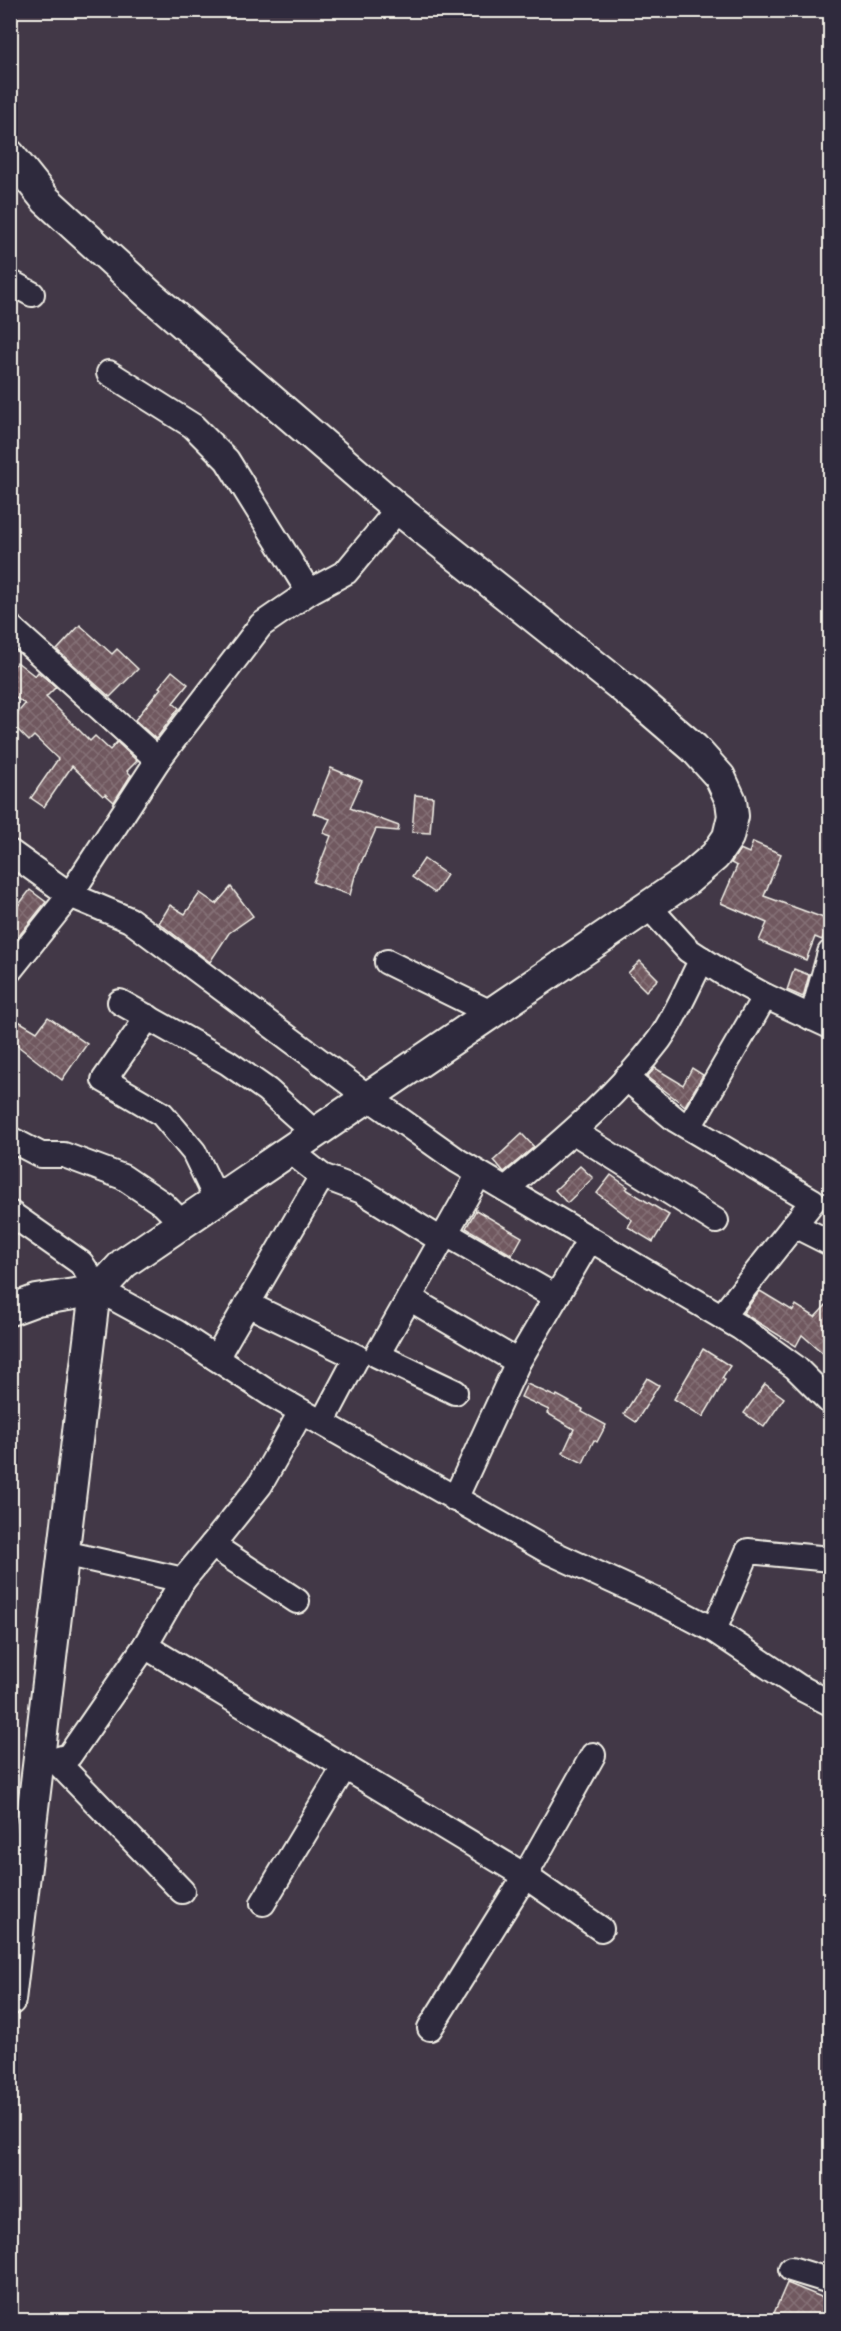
<svg xmlns="http://www.w3.org/2000/svg" width="841" height="2331" font-family="Kalam,sans-serif">
<defs>
<pattern id="building-cross-hatch" width="8" height="8" patternUnits="userSpaceOnUse" patternTransform="scale(1.5)"><rect width="8" height="8" fill="#6f585f"/><path d="M0 0l8 8M0 8l8-8" fill="none" stroke="#847076"/></pattern>
</defs>
<rect width="100%" height="100%" fill="#423847"/>
<filter id="ink" filterUnits="userSpaceOnUse"><feTurbulence type="fractalNoise" baseFrequency=".0167" numOctaves="2"/><feDisplacementMap in="SourceGraphic" scale="12" xChannelSelector="R" yChannelSelector="G"/><feConvolveMatrix kernelMatrix="1 2 1 2 8 2 1 2 1" color-interpolation-filters="sRGB"/></filter>
<g filter="url(#ink)">
<g fill="url(#building-cross-hatch)" stroke="#f4f1e8" stroke-width="1.5">
<polygon points="80,625 112,654 117,649 138,669 110,697 57,650"/>
<polygon points="17,662 35,676 38,672 56,687 46,697 90,741 95,736 110,750 117,742 137,761 127,771 131,775 114,802 105,794 103,796 72,766 44,807 31,798 58,759 34,736 29,741 10,722 25,704 10,694 10,671"/>
<polygon points="172,671 188,684 173,703 179,708 156,739 135,720 161,688 159,687"/>
<polygon points="331,768 362,781 350,808 399,826 398,831 376,829 355,876 350,895 313,882 331,836 323,833 330,819 313,813"/>
<polygon points="415,795 433,797 430,833 412,832"/>
<polygon points="753,842 781,854 764,896 829,920 822,940 815,937 806,960 759,941 767,923 721,903 737,866 731,863 740,849 749,853"/>
<polygon points="424,859 447,875 435,893 412,877"/>
<polygon points="231,887 253,916 229,933 210,962 159,923 170,905 185,914 200,893 216,904"/>
<polygon points="30,890 46,902 10,947 10,916"/>
<polygon points="640,961 658,979 646,991 628,973"/>
<polygon points="794,969 809,975 803,997 787,990"/>
<polygon points="10,1016 37,1032 48,1017 87,1044 62,1080 10,1040"/>
<polygon points="655,1068 683,1085 692,1068 703,1075 685,1106 647,1077"/>
<polygon points="522,1134 534,1147 504,1172 494,1160"/>
<polygon points="580,1166 593,1178 567,1203 555,1190"/>
<polygon points="611,1175 628,1187 626,1189 669,1215 653,1242 628,1227 632,1220 597,1193"/>
<polygon points="476,1210 522,1237 512,1255 466,1228"/>
<polygon points="760,1291 793,1311 796,1305 815,1317 831,1300 831,1321 823,1329 831,1335 831,1360 802,1335 796,1346 743,1313"/>
<polygon points="703,1349 730,1366 722,1378 725,1380 703,1417 674,1399"/>
<polygon points="647,1378 659,1385 636,1422 624,1414"/>
<polygon points="527,1384 556,1397 557,1395 583,1409 582,1412 606,1425 597,1442 594,1440 583,1463 563,1453 574,1429 547,1413 549,1410 521,1397"/>
<polygon points="765,1384 784,1398 764,1427 744,1413"/>
<polygon points="787,2283 831,2301 831,2320 771,2320"/>
</g>
<g fill="none" stroke-linecap="round" stroke-linejoin="round">
<defs>
<g id="minor">
<polyline points="10,282 32,294"/>
<polyline points="309,592 346,572 398,509"/>
<polyline points="10,627 158,760"/>
<polyline points="10,852 70,895 130,920 368,1097 458,1161 741,1328 795,1367 830,1402"/>
<polyline points="649,907 688,950 723,973 765,996 830,1026"/>
<polyline points="387,962 491,1013"/>
<polyline points="10,970 70,895 158,760 261,625 309,592 227,460 193,426 109,373"/>
<polyline points="120,1002 227,1062 267,1090 315,1133"/>
<polyline points="148,1017 104,1080 162,1114 194,1152 217,1200"/>
<polyline points="812,1018 830,953"/>
<polyline points="626,1078 676,1120 813,1201 722,1316"/>
<polyline points="689,1127 765,996"/>
<polyline points="574,1132 716,1221"/>
<polyline points="10,1139 41,1155 64,1155 123,1177 163,1204 182,1223"/>
<polyline points="289,1150 322,1176 362,1191 441,1240"/>
<path d="M506,1189C560,1143 616,1097 659,1040C675,1018 689,984 702,959"/>
<polyline points="10,1213 81,1263 99,1290 176,1332 269,1393 550,1552 670,1607 714,1630 799,1687 830,1703"/>
<polyline points="794,1225 830,1243"/>
<polyline points="445,1233 556,1297"/>
<polyline points="409,1298 518,1362"/>
<polyline points="247,1304 357,1357 322,1423"/>
<polyline points="216,1358 322,1176"/>
<polyline points="455,1392 377,1355 479,1174"/>
<polyline points="455,1499 518,1362 590,1239"/>
<polyline points="212,1545 260,1485 301,1412"/>
<polyline points="64,1553 183,1580 212,1545 297,1601"/>
<polyline points="714,1630 748,1551 830,1559"/>
<polyline points="145,1646 525,1876 601,1929"/>
<polyline points="55,1760 182,1891"/>
<polyline points="38,1765 69,1756 145,1646 183,1580"/>
<polyline points="263,1903 345,1766"/>
<polyline points="430,2028 525,1876 593,1755"/>
<polyline points="791,2269 830,2281"/>
</g>
<g id="major">
<polyline points="10,155 46,200 150,295 398,509 637,699 694,748 720,777 731,801 733,816 728,837 715,856 687,880 124,1263 99,1290 93,1307 10,2000"/>
<polyline points="10,1310 37,1300 99,1290"/>
</g>
</defs>
<use href="#minor" stroke="#f4f1e8" stroke-width="28"/>
<use href="#major" stroke="#f4f1e8" stroke-width="34"/>
<use href="#minor" stroke="#2f2a3d" stroke-width="24"/>
<use href="#major" stroke="#2f2a3d" stroke-width="30"/>
</g>
</g>
<rect width="841" height="2331" fill="none" stroke="#2f2a3d" stroke-width="36"/>
<rect x="18" y="18" width="805" height="2295" fill="none" stroke="#f4f1e8" stroke-width="2" filter="url(#ink)"/>
</svg>
